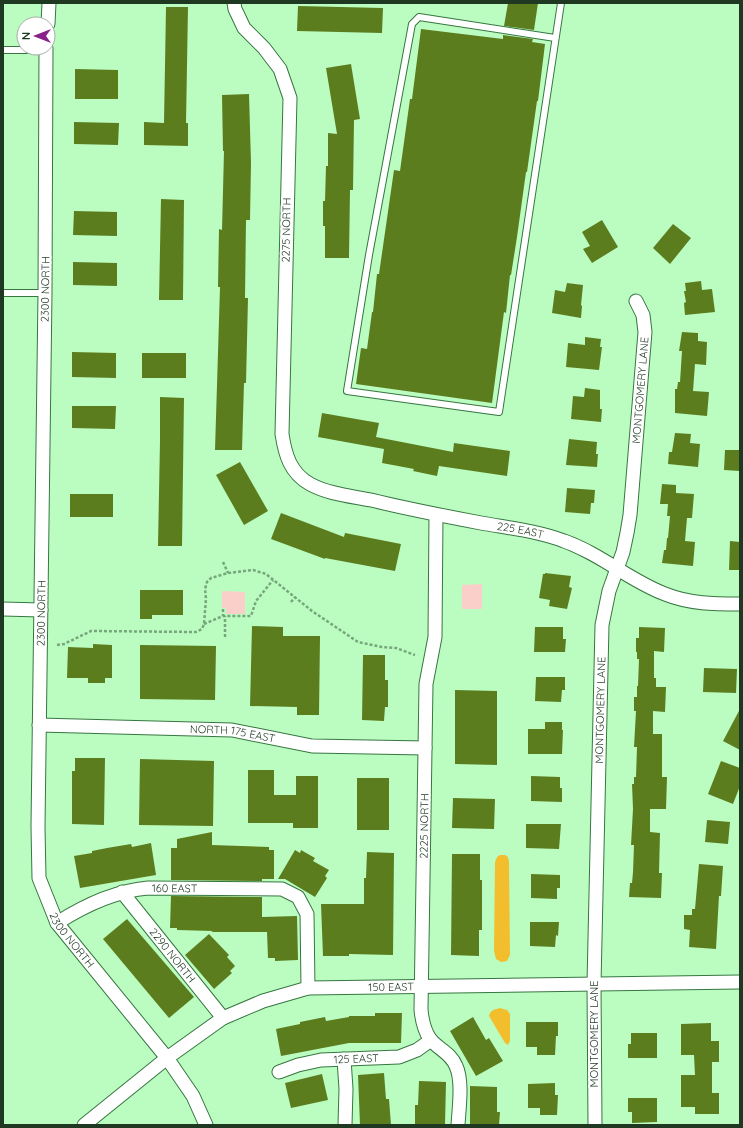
<svg xmlns="http://www.w3.org/2000/svg" width="743" height="1128" font-family="Quicksand,sans-serif">
<rect width="100%" height="100%" fill="#bbfdc1"/>
<g fill="#fbcfc9">
<polygon points="482,584 482,609 462,609 462,585"/>
<polygon points="222,591 245,592 245,614 226,614 226,608 222,608"/>
</g>
<g fill="#f2be2e">
<polygon points="500,855 505,855 508,857 509,862 510,955 507,961 501,962 496,959 494,951 495,862 497,857"/>
<polygon points="500,1008 507,1010 510,1014 510,1041 508,1045 505,1043 489,1016 490,1013 493,1010"/>
</g>
<g fill="#5c7d1e">
<polygon points="508,3 538,3 534,30 504,26"/>
<polygon points="298,6 383,8 382,33 297,31"/>
<polygon points="166,7 188,7 186,123 188,123 188,146 144,145 144,122 164,123"/>
<polygon points="421,29 503,39 503,35 533,39 532,42 545,44 538,101 537,101 527,172 526,172 517,237 511,275 510,275 506,313 504,312 492,403 356,384 361,348 367,349 372,312 373,312 377,274 379,274 394,170 400,171 410,99 412,99"/>
<polygon points="351,64 360,119 354,120 353,190 350,190 349,258 325,258 325,226 323,226 323,201 325,201 326,166 328,166 328,133 337,134 326,68"/>
<polygon points="75,69 118,70 118,99 75,99"/>
<polygon points="249,94 251,163 250,220 246,220 245,298 248,298 246,383 244,383 242,450 215,450 220,287 218,287 219,229 222,230 224,151 223,151 222,95"/>
<polygon points="74,122 119,123 118,145 74,144"/>
<polygon points="161,199 184,200 183,300 159,300"/>
<polygon points="74,211 117,212 117,236 73,235"/>
<polygon points="602,220 618,247 592,263 583,249 590,246 582,232"/>
<polygon points="673,224 691,238 670,264 653,248"/>
<polygon points="73,262 117,263 117,286 73,285"/>
<polygon points="701,281 702,290 712,289 715,312 685,315 684,303 686,302 684,291 686,291 685,283"/>
<polygon points="567,283 583,285 581,305 582,306 581,318 552,313 555,290 565,292"/>
<polygon points="682,332 698,333 698,341 707,342 706,365 695,364 693,391 709,392 707,416 675,413 675,389 677,389 678,382 680,382 682,351 679,351"/>
<polygon points="585,337 601,339 600,347 602,347 599,370 566,367 568,343 585,345"/>
<polygon points="72,352 116,353 116,378 72,377"/>
<rect x="142" y="353" width="44" height="25"/>
<polygon points="585,388 600,390 600,409 602,409 601,422 571,419 573,396 584,397"/>
<polygon points="160,397 184,398 182,546 158,546 160,441"/>
<polygon points="72,406 116,406 115,429 72,428"/>
<polygon points="322,413 379,423 376,437 453,452 454,443 510,451 507,476 439,466 437,476 413,471 414,469 382,463 384,449 318,437"/>
<polygon points="675,433 691,434 690,443 700,444 698,467 668,464 669,452 672,452"/>
<polygon points="569,439 597,442 596,454 598,454 597,467 566,465"/>
<polygon points="725,450 740,450 740,471 724,470"/>
<polygon points="240,462 268,511 244,525 216,475"/>
<polygon points="662,484 676,485 676,493 694,494 692,518 687,518 685,541 695,542 693,566 662,563 664,550 666,550 667,538 668,538 670,516 667,516 668,504 660,504"/>
<polygon points="567,488 595,490 594,503 591,503 590,514 565,512"/>
<rect x="70" y="494" width="43" height="23"/>
<polygon points="281,513 344,537 345,533 401,544 395,571 325,558 325,559 271,539"/>
<polygon points="730,541 740,542 740,570 729,570"/>
<polygon points="545,573 571,576 569,587 572,588 567,609 549,606 550,600 539,598 543,574 545,574"/>
<polygon points="140,590 183,590 183,615 152,615 152,619 140,619"/>
<polygon points="252,626 283,627 283,636 320,636 319,715 297,715 297,707 250,706"/>
<polygon points="535,627 563,627 563,639 566,639 565,652 534,652"/>
<polygon points="639,627 665,628 664,652 654,651 654,678 656,678 656,687 666,687 665,712 653,711 653,734 662,734 662,777 667,777 666,809 650,809 650,832 660,833 659,873 662,873 661,898 629,897 630,883 632,883 633,872 634,845 631,845 633,809 632,784 634,784 634,777 636,777 637,747 634,747 636,711 634,711 634,697 637,697 637,686 638,686 639,659 637,659 637,652 636,652 636,638 639,638"/>
<polygon points="93,644 112,645 112,678 105,678 105,683 88,683 88,678 67,678 68,647 93,648"/>
<polygon points="140,645 216,646 215,700 140,699"/>
<polygon points="363,655 385,655 385,680 388,680 388,707 385,707 384,721 362,720"/>
<polygon points="704,668 737,669 736,693 703,692"/>
<polygon points="536,677 565,677 565,690 562,690 561,702 535,701"/>
<polygon points="455,690 497,691 497,765 455,764"/>
<polygon points="740,709 740,750 723,741"/>
<polygon points="545,722 562,722 562,730 563,730 562,754 528,754 528,729 545,729"/>
<polygon points="75,758 105,758 104,825 72,824 72,771 75,771"/>
<polygon points="140,759 214,761 213,826 139,825"/>
<polygon points="721,761 740,768 740,786 733,804 708,794"/>
<polygon points="248,770 274,770 274,795 296,795 296,776 318,776 318,828 293,828 293,823 248,823"/>
<polygon points="531,776 560,777 560,788 562,788 562,802 531,801"/>
<rect x="357" y="778" width="32" height="52"/>
<polygon points="453,798 495,799 494,829 452,828"/>
<polygon points="707,820 730,822 728,844 705,842"/>
<polygon points="526,824 561,824 559,849 526,848"/>
<polygon points="212,832 212,845 269,847 269,850 274,850 274,879 262,879 262,881 171,880 171,848 177,848 177,839"/>
<polygon points="151,843 156,875 80,888 74,856 92,853 92,851 107,848 131,844 132,847"/>
<polygon points="295,850 300,853 301,850 315,858 313,861 329,870 325,876 327,878 315,897 285,879 278,879"/>
<polygon points="367,852 394,853 393,955 349,954 349,956 323,956 321,904 364,904 364,878 366,878"/>
<polygon points="452,854 480,854 480,880 482,880 482,930 479,930 479,956 451,955"/>
<polygon points="699,864 723,866 721,896 719,896 716,949 689,947 690,930 684,929 684,915 692,915 692,909 695,909"/>
<polygon points="531,874 560,875 560,888 557,888 557,899 531,898"/>
<polygon points="171,896 262,897 262,917 297,916 298,960 275,961 275,958 268,958 267,932 211,932 213,931 177,930 177,928 170,928"/>
<polygon points="127,919 194,997 169,1018 103,939"/>
<polygon points="530,922 559,922 558,936 556,935 555,947 530,946"/>
<polygon points="209,934 229,955 227,957 235,966 230,971 232,973 214,989 185,955"/>
<polygon points="375,1013 402,1013 401,1043 349,1043 281,1056 276,1029 300,1024 300,1022 325,1017 326,1021 349,1017 349,1016 375,1016"/>
<polygon points="473,1017 486,1040 489,1038 503,1061 476,1076 450,1031"/>
<polygon points="526,1022 558,1022 558,1036 556,1036 555,1055 537,1055 537,1047 526,1047"/>
<polygon points="711,1023 711,1041 719,1041 719,1062 712,1062 712,1093 719,1093 719,1114 695,1114 695,1107 681,1107 681,1075 695,1075 694,1055 681,1055 681,1024"/>
<polygon points="631,1033 657,1033 657,1058 628,1058 628,1044 631,1044"/>
<polygon points="384,1073 386,1099 389,1099 391,1125 360,1125 358,1075"/>
<polygon points="322,1074 328,1100 291,1108 285,1083"/>
<polygon points="419,1081 446,1082 445,1125 415,1125 415,1105 418,1105"/>
<polygon points="555,1083 555,1095 558,1095 557,1115 540,1115 540,1108 528,1108 528,1084"/>
<polygon points="470,1086 497,1087 497,1112 500,1112 499,1125 470,1125"/>
<polygon points="628,1098 657,1098 657,1122 632,1123 632,1112 628,1112"/>
</g>
<g fill="none" stroke-linecap="round" stroke-linejoin="round">
<defs>
<g id="service">
<polyline points="555,38 419,17 412,24 369,255 347,391 499,412 561,3"/>
<polyline points="3,50 46,50"/>
<polyline points="3,293 45,293"/>
</g>
<g id="minor">
<path id="s1" d="M234,3L235,9L244,28L264,48L280,69L290,98L282,434C285,454 290,473 310,484C328,494 351,496 371,500C408,509 444,516 481,523C509,528 538,531 564,541C601,554 630,581 665,594C690,604 714,604 740,604"/>
<polyline points="48,24 49,3"/>
<path id="s2" d="M46,48L45,293L38,827L39,878L57,923L167,1058L193,1096L206,1125"/>
<path d="M436,515L435,637L426,684L421,1010C422,1020 424,1030 430,1039C438,1049 451,1053 456,1066C463,1081 459,1108 458,1125"/>
<polyline points="3,609 41,610"/>
<path id="s3" d="M39,725L232,730L312,746L425,748"/>
<path id="s4" d="M122,892L223,1018"/>
<path id="s5" d="M57,923C85,905 115,891 148,888L282,889L298,897L307,914L308,988"/>
<polyline points="344,1059 346,1089 345,1125"/>
<path id="s6" d="M279,1072L298,1065L321,1060L399,1057L417,1050L431,1040"/>
<path id="s7" d="M84,1125L167,1058L223,1018L263,1001L308,988L740,982"/>
<path id="s8" d="M595,1125L594,984L602,625L609,591L623,552L627,533L630,515L645,332L643,315L636,301"/>
</g>
</defs>
<use href="#service" stroke="#377641" stroke-width="8"/>
<use href="#minor" stroke="#377641" stroke-width="15"/>
<g stroke="#76a67b" stroke-width="2.5" stroke-dasharray="3 2" stroke-linecap="butt">
<polyline points="223,562 228,573"/>
<polyline points="291,602 295,597"/>
<polyline points="223,609 223,616"/>
<polyline points="204,624 223,616 251,616 256,601 273,580"/>
<polyline points="225,637 225,616"/>
<polyline points="57,645 64,644 91,631 196,632 202,629 204,624 206,599 205,589 207,582 211,578 228,573 253,570 266,574 312,611 358,642 382,647 396,648 415,655"/>
</g>
<use href="#service" stroke="#fff" stroke-width="6"/>
<use href="#minor" stroke="#fff" stroke-width="13"/>
</g>
<g text-anchor="middle" stroke-width="4" stroke-linejoin="round" paint-order="stroke">
<g font-size="11" fill="#1e3821" stroke="#fff">
<text transform="translate(286 230) rotate(-89)" y="4">2275 NORTH</text>
<text transform="translate(45 289) rotate(-89)" y="4">2300 NORTH</text>
<text dy="4" stroke="none"><textPath href="#s8" startOffset="739">MONTGOMERY LANE</textPath></text>
<text dy="4" stroke="none"><textPath href="#s1" startOffset="724">225 EAST</textPath></text>
<text transform="translate(41 613) rotate(-89)" y="4">2300 NORTH</text>
<text dy="4" stroke="none"><textPath href="#s8" startOffset="415">MONTGOMERY LANE</textPath></text>
<text dy="4" stroke="none"><textPath href="#s3" startOffset="194">NORTH 175 EAST</textPath></text>
<text transform="translate(424 826) rotate(-89)" y="4">2225 NORTH</text>
<text dy="4" stroke="none"><textPath href="#s5" startOffset="125">160 EAST</textPath></text>
<text dy="4" stroke="none"><textPath href="#s2" startOffset="901">2300 NORTH</textPath></text>
<text dy="4" stroke="none"><textPath href="#s4" startOffset="81">2290 NORTH</textPath></text>
<text dy="4" stroke="none"><textPath href="#s7" startOffset="349">150 EAST</textPath></text>
<text transform="translate(594 1034) rotate(-90)" y="4">MONTGOMERY LANE</text>
<text dy="4" stroke="none"><textPath href="#s6" startOffset="79">125 EAST</textPath></text>
</g>
</g>
<rect width="743" height="1128" fill="none" stroke="#1e3821" stroke-width="8"/>
<g transform="translate(36 36) rotate(270)"><circle r="19" fill="#ffffff" stroke="#a5afa6"/>
<path d="M0-3L7 15L0 10L-7 15Z" fill="#87228a"/>
<text y="-6" font-size="11" font-weight="bold" text-anchor="middle" fill="#1e3821">N</text>
</g>
</svg>
